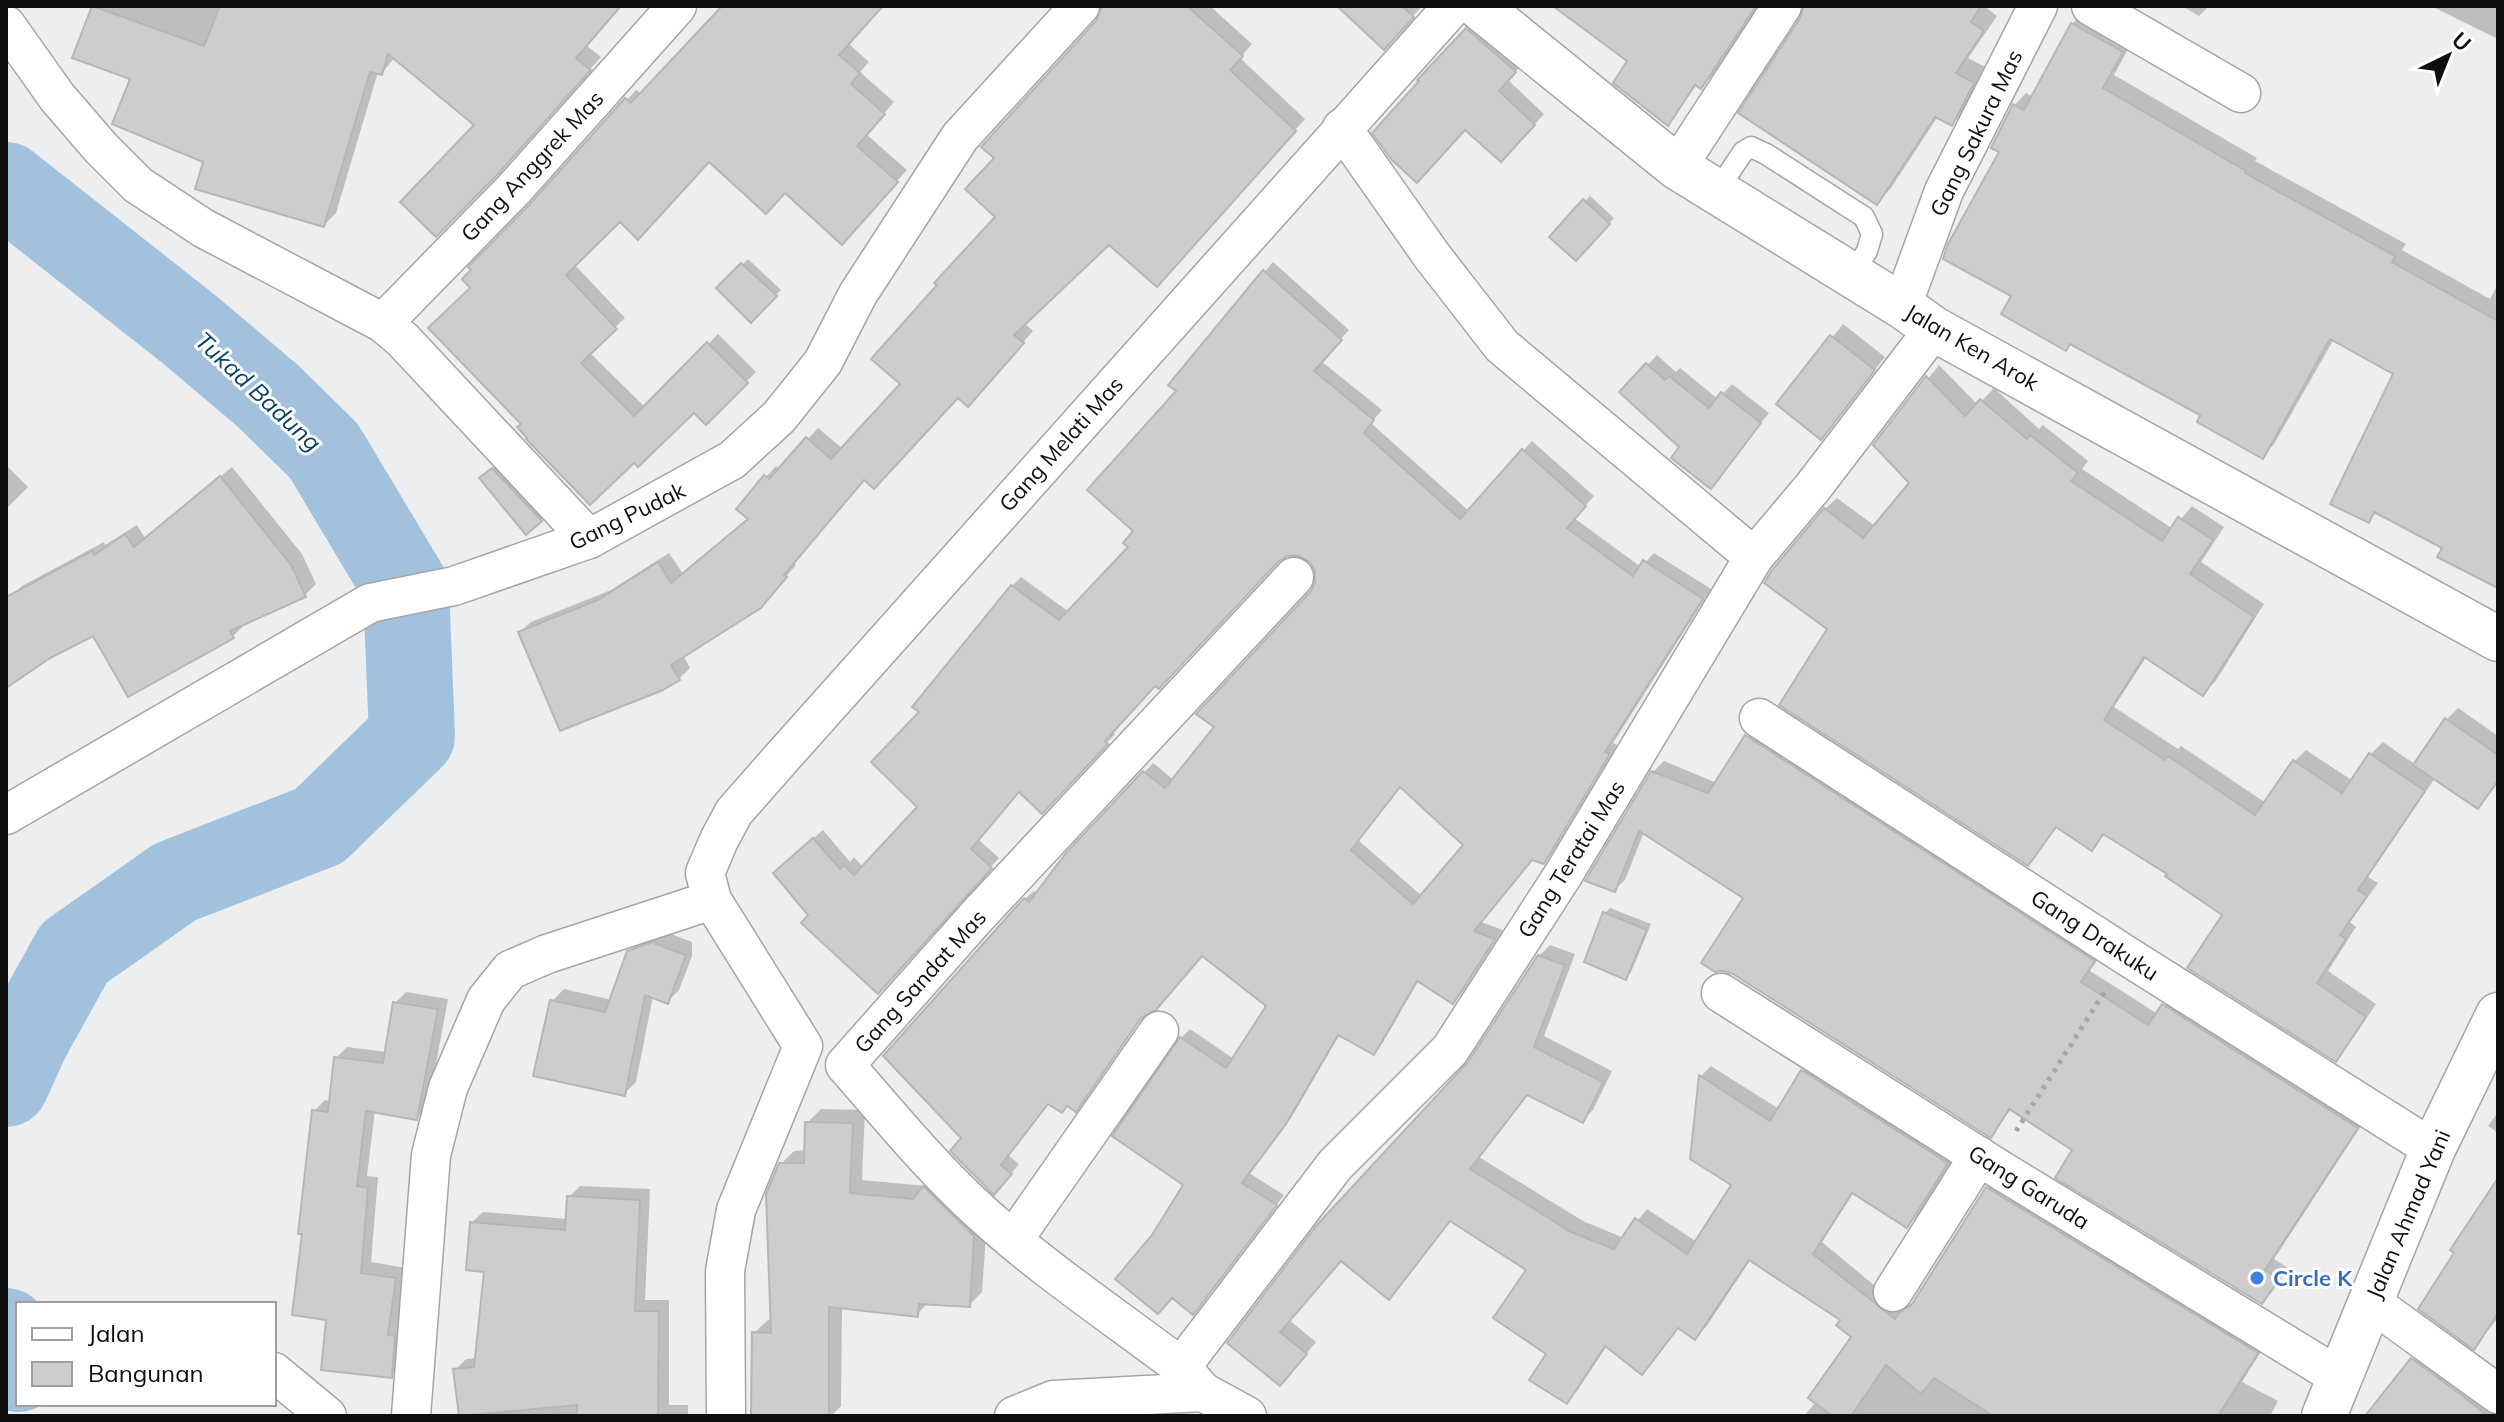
<svg xmlns="http://www.w3.org/2000/svg" width="2504" height="1422" font-family="Mulish,sans-serif">
<rect width="100%" height="100%" fill="#eceeef"/>
<g fill="#0003" fill-rule="evenodd">
<polygon points="94,6 537,6 601,57 510,159 477,125 395,57 382,73 378,72 336,213 324,225 206,161 133,78 75,57"/>
<polygon points="723,6 874,6 848,43 869,62 860,72 894,102 866,134 907,170 852,231 785,191 709,160 620,219 574,264 625,318 589,352 646,408 718,334 756,372 706,422 694,410 638,464 523,424 473,288 531,206 636,90 704,146"/>
<polygon points="1105,6 1210,6 1252,44 1240,58 1305,119 1167,273 1109,242 1024,323 1033,331 978,393 959,396 865,478 794,563 796,565 771,594 683,655 690,668 679,679 520,632 531,622 611,590 669,553 683,574 750,518 766,477 776,466 780,469 818,428 843,449 903,384 998,217 997,158 1098,22"/>
<polygon points="1339,6 1422,6 1395,36"/>
<polygon points="1556,6 1758,6 1712,76 1701,87 1697,84 1668,123 1630,60"/>
<polygon points="1806,6 1984,6 1997,16 1968,58 1987,68 1966,110 1952,124 1938,116 1891,188 1877,202 1802,19"/>
<polygon points="2182,6 2209,6 2199,16"/>
<polygon points="2431,6 2498,6 2498,39"/>
<polygon points="2084,12 2134,38 2114,75 2257,158 2255,161 2406,244 2402,250 2490,299 2498,284 2498,586 2444,548 2377,512 2368,521 2396,373 2334,339 2274,444 2263,456 2203,415 2072,342 2066,349 2013,296 2001,151 2015,105 2026,93 2033,97 2072,24"/>
<polygon points="1478,19 1525,61 1508,80 1544,114 1512,149 1420,79"/>
<polygon points="1590,196 1614,218 1576,259 1552,236"/>
<polygon points="748,259 781,290 751,320 719,288"/>
<path d="M1273,262L1349,330L1321,361L1382,410L1371,423L1469,511L1532,441L1594,496L1574,518L1641,567L1654,553L1711,589L1613,743L1617,745L1552,853L1543,862L1533,858L1481,922L1503,930L1462,993L1453,1002L1419,980L1382,1044L1373,1053L1340,1034L1294,1113L1249,1173L1284,1195L1202,1304L1154,1236L1186,1184L1181,1038L1190,1029L1234,1059L1268,1006L1202,954L1145,1014L1075,1109L1068,1104L1049,1102L1008,1155L1019,1164L1003,1183L964,1138L1025,899L1034,891L1038,894L1067,855L1153,763L1174,780L1217,726L1312,593L1317,583V571L1311,560L1299,553L1286,554L1278,559L1155,684L1112,731L1115,734L1042,811L1020,790L978,839L999,858L887,983L811,915L784,864L823,830L850,862L854,857L863,867L920,807L922,712L1012,586L1021,577L1069,612L1131,547L1179,391L1171,384ZM1401,786L1465,845L1422,896L1358,840Z"/>
<polygon points="1843,324 1885,357 1821,437 1779,404"/>
<polygon points="1657,355 1676,372 1680,368 1718,399 1732,384 1769,413 1711,486 1681,447 1622,392"/>
<polygon points="1939,365 1978,405 1994,388 2039,429 2043,425 2088,461 2082,469 2173,529 2192,506 2224,527 2201,562 2264,604 2215,682 2203,693 2147,656 2114,707 2178,749 2181,746 2266,803 2295,761 2306,750 2353,781 2371,754 2383,742 2416,765 2446,720 2458,708 2498,736 2498,783 2489,795 2478,807 2435,778 2368,877 2378,883 2350,922 2356,927 2328,971 2376,1004 2347,1047 2335,1059 2225,914 2170,873 2106,833 2092,848 2058,826 2028,863 1829,629 1825,509 1837,498 1875,526 1912,483 1875,445"/>
<polygon points="498,464 546,515 527,532 487,473"/>
<polygon points="6,465 28,487 6,509"/>
<polygon points="232,467 302,554 316,584 305,595 243,623 244,625 233,636 93,633 49,657 6,686 6,622 11,597 22,586 104,542 105,545 137,525 145,538"/>
<polygon points="1757,726 2104,950 2090,971 2158,1014 2174,995 2367,1117 2274,1259 2288,1268 2273,1291 2262,1302 2075,1150 2012,1108 1991,1135 1734,973 1746,897 1644,832 1625,880 1614,890 1653,772 1664,761 1717,783 1747,736"/>
<polygon points="1610,908 1651,924 1631,972 1626,977 1605,913"/>
<polygon points="666,932 692,942 692,956 679,990 668,1001 653,996 636,1082 624,1094 552,1001 564,989 612,1000 628,952 641,940"/>
<polygon points="1550,945 1575,954 1544,1036 1612,1071 1593,1110 1582,1121 1528,1094 1479,1157 1583,1221 1624,1238 1647,1209 1697,1242 1733,1185 1701,1076 1711,1066 1779,1109 1803,1071 1814,1060 1958,1152 1918,1215 1907,1226 1854,1192 1822,1242 1892,1300 1905,1309 1917,1299 1987,1188 1998,1177 2267,1342 2242,1382 2278,1401 2270,1416 1804,1416 1816,1402 1853,1337 1843,1319 1751,1259 1706,1327 1695,1337 1679,1327 1607,1346 1577,1391 1566,1402 1548,1353 1529,1270 1451,1220 1399,1286 1342,1259 1289,1320 1316,1342 1290,1373 1230,1343 1470,1063 1539,956"/>
<polygon points="406,992 448,999 428,1107 417,1118 375,1110 367,1176 378,1177 371,1262 406,1268 398,1325 405,1325 402,1365 391,1376 328,1319 304,1232 314,1111 325,1100 331,1101 336,1058 347,1047 387,1052 395,1003"/>
<polygon points="821,1109 865,1110 862,1180 926,1186 938,1174 987,1222 982,1292 969,1305 929,1302 917,1314 842,1306 841,1406 831,1416 753,1416 754,1333 768,1320 772,1320 780,1165 794,1151 806,1150 807,1123"/>
<polygon points="2498,1112 2498,1133 2488,1126"/>
<polygon points="2498,1178 2498,1318 2474,1347 2457,1253 2452,1250"/>
<polygon points="580,1186 650,1189 645,1300 669,1300 669,1405 688,1405 688,1416 494,1416 494,1412 455,1370 466,1359 477,1358 486,1270 471,1223 483,1212 568,1219 569,1197"/>
<polygon points="2427,1346 2498,1399 2498,1416 2367,1416"/>
</g>
<g fill="none" stroke-linecap="round" stroke-linejoin="round">
<g stroke="#a2c1dd" stroke-width="86">
<polyline points="6,185 190,330 268,396 324,451 406,588 412,736 319,826 175,882 74,953 27,1038 6,1084"/>
<polyline points="6,1331 18,1369"/>
</g>
</g>
<g fill="#cecdce" stroke="#b7b5b7" stroke-width="2" fill-rule="evenodd">
<polygon points="92,6 204,46 220,6 621,6 576,58 591,70 498,174 436,237 400,202 474,125 388,54 382,75 370,72 324,227 195,189 203,162 112,124 130,79 72,58"/>
<polygon points="722,6 883,6 839,55 860,73 851,84 885,114 857,146 898,182 842,245 785,193 766,214 709,162 638,240 620,222 566,275 617,329 581,363 634,416 707,342 748,383 706,425 694,413 638,467 634,463 590,505 526,439 527,438 517,427 521,424 428,328 470,288 462,279 471,270 468,267 530,204 625,98 631,103"/>
<polygon points="1102,6 1187,6 1243,56 1230,70 1296,131 1157,287 1109,245 1014,335 1024,343 968,407 958,398 874,489 864,480 784,575 787,577 761,608 671,665 680,680 663,690 560,731 518,632 598,600 658,562 671,583 748,519 736,509 764,475 769,479 806,437 831,459 900,384 871,359 937,285 934,283 995,217 965,189 994,158 981,147 1096,21"/>
<polygon points="1337,6 1402,6 1414,17 1384,50"/>
<polygon points="1553,6 1756,6 1701,89 1695,85 1668,126 1613,83 1627,61"/>
<polygon points="1804,6 1981,6 1971,22 1984,31 1956,73 1974,83 1952,126 1935,117 1877,205 1738,113 1800,18"/>
<polygon points="2071,23 2123,52 2103,88 2246,171 2245,173 2395,256 2392,262 2498,321 2498,588 2437,557 2442,548 2374,512 2369,523 2330,504 2393,374 2330,339 2263,459 2197,422 2200,415 2070,344 2066,351 2001,314 2011,296 1943,259 1948,244 1999,152 1991,148 2013,104 2024,110"/>
<polygon points="1466,28 1516,72 1499,91 1535,125 1501,162 1465,130 1417,183 1392,160 1372,133 1419,81 1417,80"/>
<polygon points="1583,199 1610,224 1576,261 1549,237"/>
<polygon points="741,263 777,296 751,323 716,288"/>
<path d="M1263,270L1342,340L1314,371L1374,420L1364,433L1460,519L1522,449L1586,506L1567,528L1633,576L1643,560L1703,599L1605,752L1610,754L1544,864L1532,860L1474,931L1495,939L1453,1004L1417,981L1374,1055L1338,1035L1286,1124L1242,1183L1277,1205L1193,1315L1172,1298L1158,1314L1115,1279L1152,1235L1183,1185L1112,1136L1180,1037L1226,1068L1266,1006L1202,956L1156,1010L1141,1018L1076,1112L1067,1106L1062,1113L1048,1104L1001,1165L1012,1174L994,1195L950,1151L961,1138L883,1056L1024,898L1029,902L1066,853L1143,771L1165,788L1214,727L1196,714L1311,591L1315,583V571L1310,562L1298,556H1287L1278,562L1159,689L1155,686L1105,741L1108,744L1042,814L1019,792L971,849L992,868L878,994L801,923L808,915L773,873L813,838L840,869L844,865L854,875L917,807L871,762L919,712L912,707L1011,585L1059,620L1128,547L1123,543L1133,531L1087,490L1176,391L1168,385ZM1400,787L1463,845L1413,904L1351,850Z"/>
<polygon points="1830,335 1875,370 1821,440 1776,404"/>
<polygon points="1646,363 1665,380 1669,376 1709,408 1721,392 1761,423 1711,489 1671,458 1679,447 1619,392"/>
<polygon points="1926,376 1965,416 1980,399 2027,439 2030,435 2078,473 2071,481 2162,541 2178,517 2213,540 2190,574 2254,617 2203,696 2144,657 2104,720 2165,760 2168,756 2255,815 2293,760 2342,793 2369,753 2425,791 2358,890 2367,896 2340,935 2346,939 2317,983 2366,1017 2336,1062 2187,968 2222,915 2165,876 2167,874 2103,834 2092,851 2056,827 2028,866 1779,705 1827,629 1764,583 1772,570 1824,508 1863,538 1909,483 1873,445"/>
<polygon points="492,468 542,521 526,535 479,478"/>
<polygon points="220,476 291,565 306,597 230,631 234,638 128,697 93,636 50,658 6,688 6,597 92,551 94,555 125,534 134,547"/>
<polygon points="2445,718 2498,755 2498,780 2478,809 2413,765"/>
<polygon points="1745,735 2095,961 2081,982 2148,1025 2162,1004 2358,1128 2265,1270 2279,1279 2262,1304 2055,1178 2072,1150 2009,1109 1991,1138 1989,1137 1733,974 1723,971 1715,972 1701,963 1743,898 1639,831 1615,892 1585,881 1651,771 1708,793"/>
<polygon points="1603,912 1647,930 1626,980 1584,962"/>
<polygon points="656,941 656,944 686,955 668,1004 645,995 625,1096 533,1076 550,1000 605,1012 627,951"/>
<polygon points="1538,955 1565,965 1534,1047 1603,1082 1583,1123 1527,1095 1470,1169 1571,1232 1614,1249 1635,1218 1687,1254 1731,1185 1690,1159 1699,1075 1770,1121 1801,1070 1948,1163 1907,1228 1852,1193 1813,1254 1895,1319 1899,1313 1912,1304 1986,1187 2258,1353 2218,1416 1993,1416 1934,1378 1921,1394 1886,1365 1851,1416 1833,1416 1808,1398 1851,1337 1836,1325 1840,1320 1749,1260 1695,1340 1678,1328 1642,1375 1605,1346 1567,1404 1529,1380 1546,1354 1493,1318 1526,1270 1450,1221 1389,1300 1341,1261 1280,1332 1307,1354 1280,1386 1227,1343 1316,1226 1468,1062"/>
<polygon points="393,1002 438,1009 417,1120 366,1111 357,1186 368,1188 361,1273 396,1278 388,1335 395,1336 392,1378 321,1370 326,1320 292,1315 302,1234 298,1234 312,1110 328,1112 334,1057 383,1063"/>
<polygon points="805,1122 853,1123 850,1193 913,1199 923,1186 974,1236 970,1307 919,1304 918,1317 829,1307 829,1416 751,1416 752,1332 771,1333 766,1194 779,1163 804,1163"/>
<polygon points="2498,1178 2498,1313 2474,1350 2418,1309 2454,1253 2450,1250"/>
<polygon points="567,1196 640,1200 635,1311 659,1311 658,1416 577,1416 577,1405 459,1416 453,1369 474,1367 484,1272 466,1270 470,1222 565,1230"/>
<polygon points="2411,1358 2464,1397 2488,1416 2365,1416"/>
</g>
<g fill="none" stroke-linecap="round" stroke-linejoin="round">
<defs>
<polyline id="service" points="1717,191 1743,152 1751,147 1766,154 1864,217 1872,234 1867,251 1852,275"/>
<g id="minor">
<polyline points="2091,6 2241,93"/>
<polyline points="6,25 57,97 101,148 138,185 203,228 383,323 403,340 589,539"/>
<polyline points="1342,128 1432,256 1502,346 1754,557"/>
<polyline points="1677,167 1782,6"/>
<polyline points="1902,306 1944,191 2038,6"/>
<polyline points="383,323 514,189 677,6"/>
<polyline points="1759,718 2127,956 2433,1149"/>
<polyline points="6,815 370,603 454,586 589,539 732,460 779,417 823,362 858,294 960,137 1080,6"/>
<polyline points="1721,993 1994,1166 2339,1377"/>
<polyline points="1013,1240 1159,1031"/>
<polyline points="1893,1292 1979,1156"/>
<polyline points="2371,1302 2498,1394"/>
<polyline points="1181,1367 1335,1165 1450,1050 1563,875 1754,557 1813,487 1934,329"/>
<polyline points="274,1372 327,1416"/>
<path d="M1203,1392L1181,1367C1111,1314 1037,1265 973,1205C927,1162 887,1113 845,1065L978,915L1294,577"/>
<polyline points="411,1416 431,1155 448,1088 486,1000 510,970 547,954 712,900"/>
<polyline points="726,1416 725,1271 736,1210 803,1046 712,900 705,873 719,840 734,812 786,753 1453,6"/>
<polyline points="1014,1416 1053,1400 1203,1392 1247,1416"/>
</g>
<polyline id="tertiary" points="1478,6 1677,167 1902,306 1934,329 2498,639"/>
<polyline id="secondary" points="2324,1416 2433,1149 2498,1015"/>
</defs>
<use href="#service" stroke="#a4a5a7" stroke-width="23"/>
<use href="#minor" stroke="#a4a5a7" stroke-width="41"/>
<use href="#tertiary" stroke="#a4a5a7" stroke-width="47"/>
<use href="#secondary" stroke="#a4a5a7" stroke-width="47"/>
<polyline stroke="#a4a6a7" stroke-width="5" stroke-dasharray="4 6" stroke-linecap="butt" points="2016,1131 2105,991"/>
<use href="#service" stroke="#fff" stroke-width="20"/>
<use href="#minor" stroke="#fff" stroke-width="38"/>
<use href="#tertiary" stroke="#fff" stroke-width="44"/>
<use href="#secondary" stroke="#fff" stroke-width="44"/>
</g>
<circle fill="#3f7fe0" stroke="#fff" stroke-width="3" cx="2257" cy="1278" r="8"/>
<g text-anchor="middle" stroke-width="6" stroke-linejoin="round" paint-order="stroke">
<g font-size="22" fill="#0e0e0f" stroke="#fff">
<text transform="translate(1976 133) rotate(-64)" y="8">Gang Sakura Mas</text>
<text transform="translate(532 166) rotate(-47)" y="8">Gang Anggrek Mas</text>
<text transform="translate(1972 347) rotate(30)" y="8">Jalan Ken Arok</text>
<text transform="translate(1061 444) rotate(-48)" y="8">Gang Melati Mas</text>
<text transform="translate(627 516) rotate(-26)" y="8">Gang Pudak</text>
<text transform="translate(1571 859) rotate(-58)" y="8">Gang Teratai Mas</text>
<text transform="translate(2095 935) rotate(33)" y="8">Gang Drakuku</text>
<text transform="translate(920 981) rotate(-48)" y="8">Gang Sandat Mas</text>
<text transform="translate(2029 1187) rotate(32)" y="8">Gang Garuda</text>
<text transform="translate(2408 1214) rotate(-67)" y="8">Jalan Ahmad Yani</text>
</g>
<g font-size="22" font-weight="bold" fill="#366cbe" stroke="#fff" text-anchor="start">
<text x="2273" y="1286">Circle K</text>
</g>
<g font-size="24" font-style="italic" fill="#0b3f64" stroke="#fff">
<text transform="translate(258 392) rotate(43)" y="8">Tukad Badung</text>
</g>
</g>
<rect width="2504" height="1422" fill="none" stroke="#0e0e0f" stroke-width="16"/>
<rect x="16" y="1302" width="260" height="104" fill="#ffffff" stroke="#9f9f9f" stroke-width="2"/>
<rect x="32" y="1328" width="40" height="12" fill="#ffffff" stroke="#9f9f9f" stroke-width="2"/>
<text x="88" y="1342" font-size="24" fill="#0e0e0f">Jalan</text>
<rect x="32" y="1362" width="40" height="24" fill="#cecdce" stroke="#9f9f9f" stroke-width="2"/>
<text x="88" y="1382" font-size="24" fill="#0e0e0f">Bangunan</text>
<g transform="translate(2448 56) rotate(43)" stroke="#ffffff" stroke-width="6" paint-order="stroke">
<path d="M0-6L14 30L0 20L-14 30Z" fill="#0e0e0f"/>
<text y="-12" font-size="22" font-weight="bold" text-anchor="middle" fill="#0e0e0f">U</text>
</g>
</svg>
